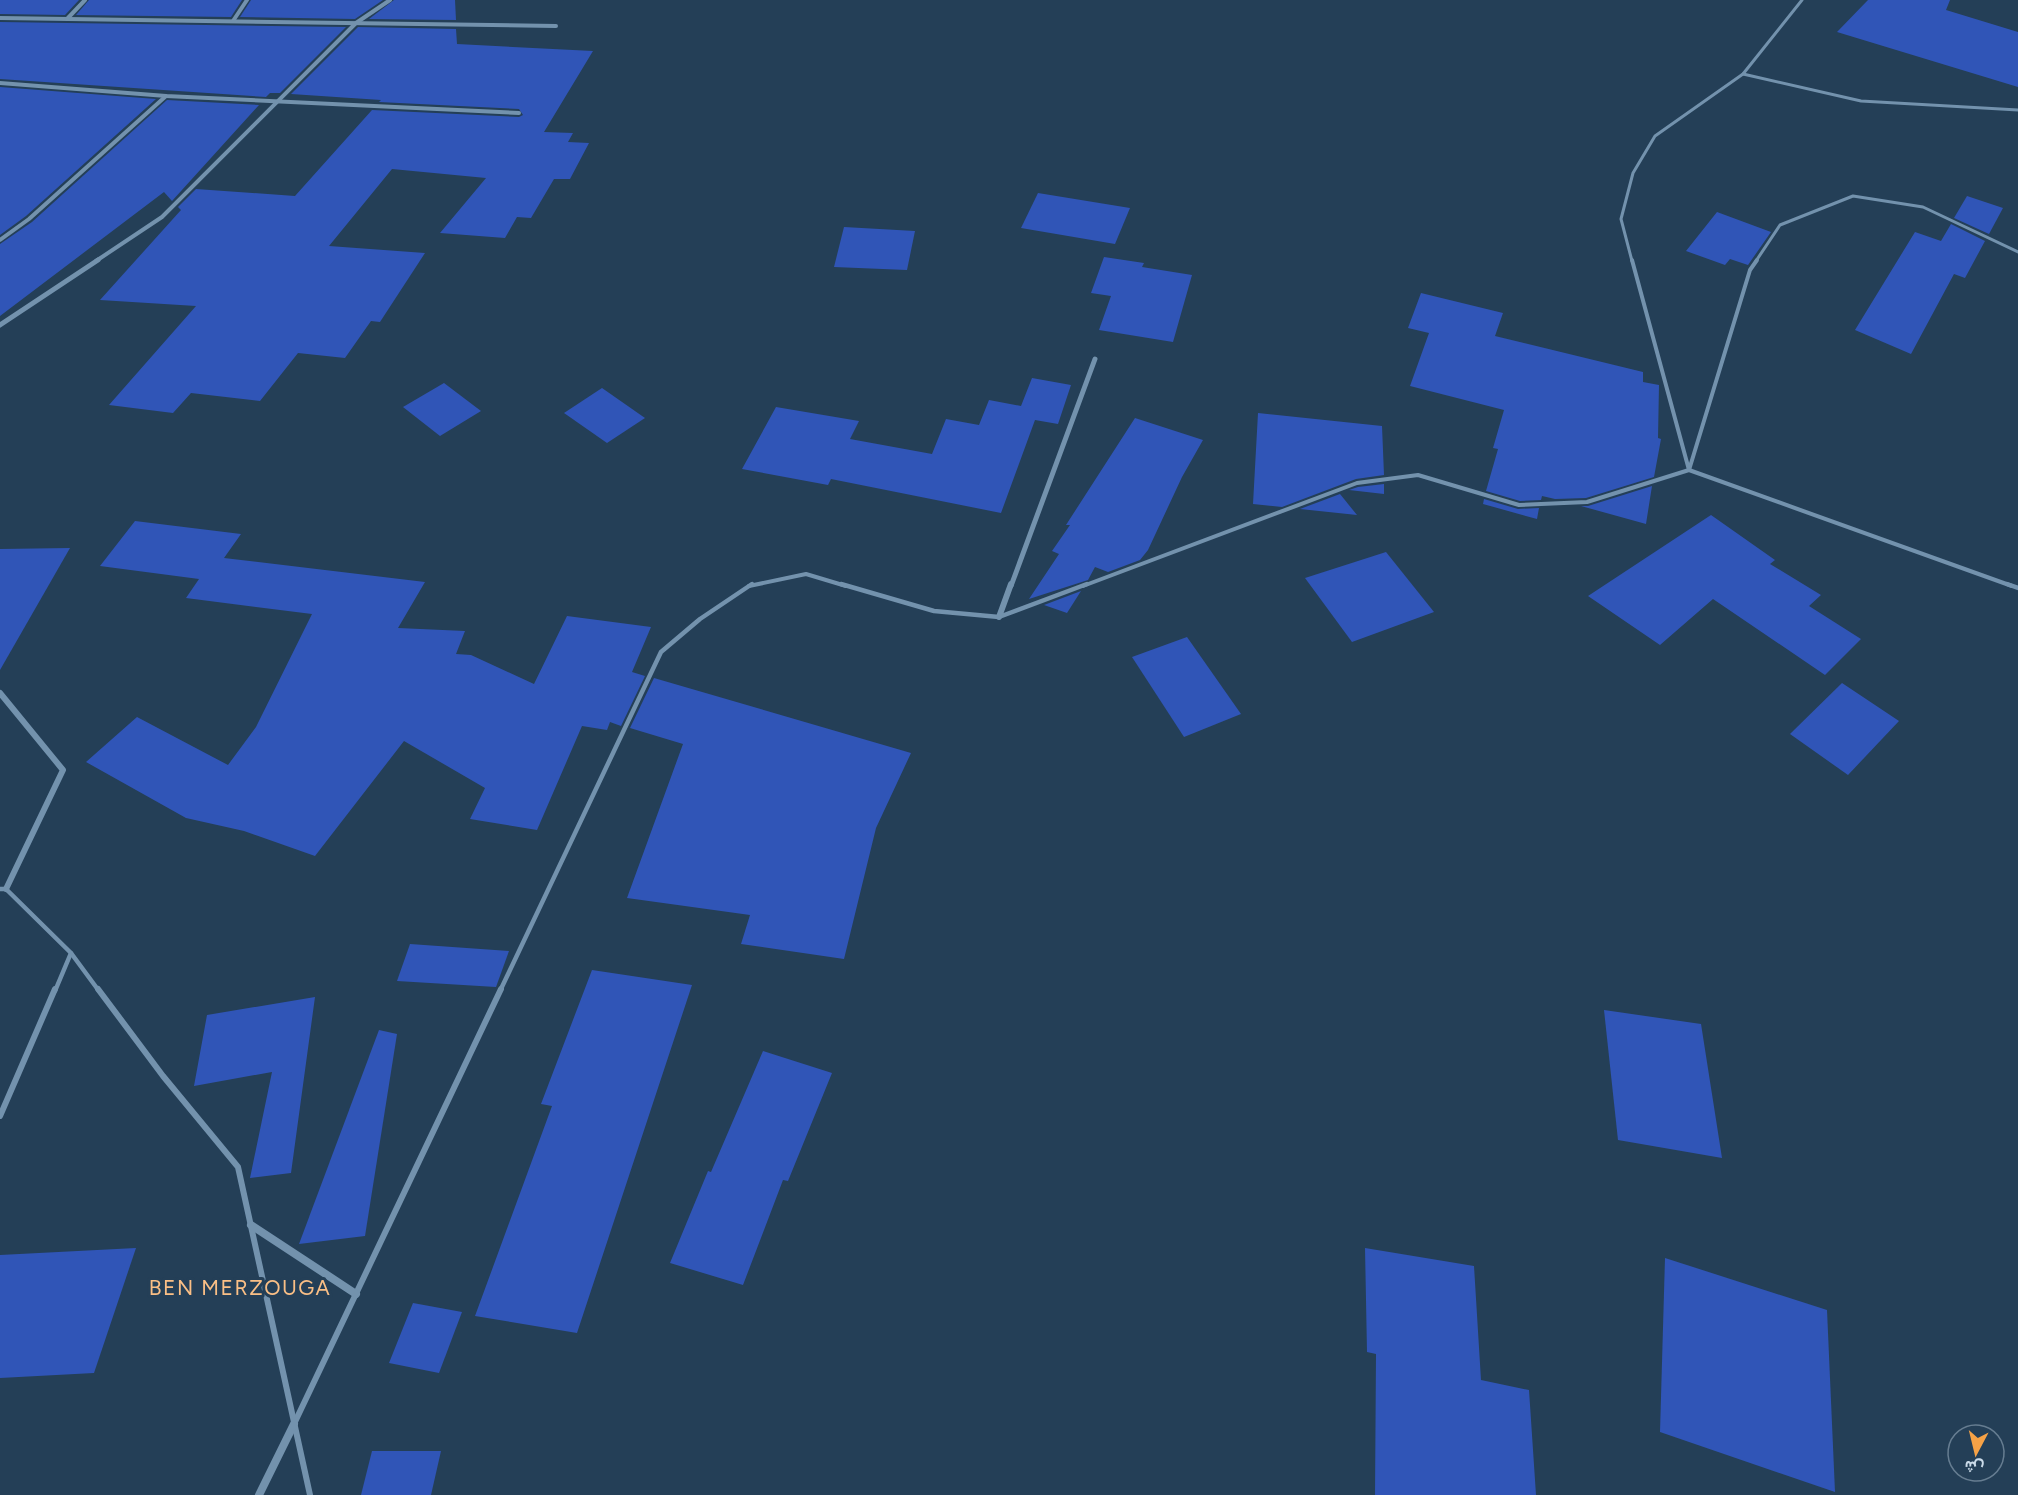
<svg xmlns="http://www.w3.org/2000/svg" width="2018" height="1495" font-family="Figtree,Vazirmatn,sans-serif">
<rect width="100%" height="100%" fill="#243f57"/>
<g fill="#3055b7">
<polygon points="0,0 79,0 65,15 0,14"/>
<polygon points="89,0 242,0 231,17 76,15"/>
<polygon points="251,0 383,0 355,19 240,17"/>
<polygon points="394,0 455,0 456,20 369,19"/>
<polygon points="1868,0 1950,0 1946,10 2018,32 2018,87 1837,32"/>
<polygon points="0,22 346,27 280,93 270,93 266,97 0,79"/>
<polygon points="358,27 456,29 457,44 593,51 544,132 573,133 568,142 589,143 570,179 554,179 531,218 517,217 505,238 440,233 486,178 392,169 329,246 425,253 380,322 371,321 345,358 298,353 260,401 191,393 173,413 109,405 196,306 100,300 181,210 178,207 196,189 295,196 372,110 519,117 523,115 519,109 379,102 381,100 291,94"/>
<polygon points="0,87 156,99 26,216 0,235"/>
<polygon points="167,100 259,105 172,201 164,192 0,316 0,244 32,222"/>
<polygon points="1038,193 1130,208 1115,244 1021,228"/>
<polygon points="1967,196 2003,208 1989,234 1954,218"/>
<polygon points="1717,212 1771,232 1748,265 1730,259 1725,265 1686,251"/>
<polygon points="1951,224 1985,241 1965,278 1954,274 1911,354 1855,330 1915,232 1941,241"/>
<polygon points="844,227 915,231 907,270 834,267"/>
<polygon points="1104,257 1144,263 1142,267 1192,275 1173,342 1099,330 1111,296 1091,293"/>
<polygon points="1421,293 1503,313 1495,336 1643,372 1643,382 1659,385 1658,438 1661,439 1654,477 1586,498 1555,499 1542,496 1541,500 1520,501 1486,491 1498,449 1493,448 1504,410 1410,386 1429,333 1408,328"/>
<polygon points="1032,378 1071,385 1058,424 1035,420 1001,513 831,479 828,485 742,469 776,407 859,421 850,439 932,454 946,419 979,425 989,400 1021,406"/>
<polygon points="444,383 481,411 440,436 403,407"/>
<polygon points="602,388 645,418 607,443 564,413"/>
<polygon points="1258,413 1382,426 1384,475 1356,479 1282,507 1253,504"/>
<polygon points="1135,418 1203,440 1182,477 1148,550 1140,560 1108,572 1095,567 1088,580 1029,599 1059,554 1052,551 1070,525 1066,525"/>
<polygon points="1384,484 1384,494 1349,490 1358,487"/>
<polygon points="1652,486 1646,524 1581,506 1588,506"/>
<polygon points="1340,494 1357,515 1300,509"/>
<polygon points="1484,499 1518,509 1539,508 1537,519 1483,504"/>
<polygon points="1711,515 1775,560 1770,564 1821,595 1809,606 1861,639 1825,675 1713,599 1660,645 1588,596"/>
<polygon points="135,521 241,534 224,558 425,582 398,628 465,631 456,654 471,655 534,684 567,616 651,627 632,672 645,676 621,726 610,722 607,730 582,726 537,830 470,819 485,788 404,741 315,856 244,831 186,818 86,762 137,717 228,765 256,727 312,614 186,598 199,579 100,566"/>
<polygon points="70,548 0,670 0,549"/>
<polygon points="1386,552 1434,612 1352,642 1305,578"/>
<polygon points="1081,591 1067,613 1044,605"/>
<polygon points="1187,637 1241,714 1184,737 1132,657"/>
<polygon points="654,678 911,753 876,828 844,959 741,944 750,915 627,898 683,744 630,728"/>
<polygon points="1842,683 1899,721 1848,775 1790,734"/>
<polygon points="410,944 509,951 496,987 397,981"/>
<polygon points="592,970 692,985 577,1333 475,1316 552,1106 541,1104"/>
<polygon points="315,997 291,1173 250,1178 272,1072 194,1086 207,1015"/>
<polygon points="1604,1010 1701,1024 1722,1158 1618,1140"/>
<polygon points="379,1030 397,1034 365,1236 299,1244"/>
<polygon points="763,1051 832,1073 788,1181 783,1180 743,1285 670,1263 708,1171 711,1172"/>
<polygon points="136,1248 94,1373 0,1378 0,1255"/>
<polygon points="1365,1248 1474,1266 1481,1380 1529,1390 1536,1495 1375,1495 1376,1354 1367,1352"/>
<polygon points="1665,1258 1827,1310 1835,1492 1660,1432"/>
<polygon points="413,1303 462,1312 439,1373 389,1363"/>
<polygon points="372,1451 441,1451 431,1495 361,1495"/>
</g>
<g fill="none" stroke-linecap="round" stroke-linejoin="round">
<g stroke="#7392ad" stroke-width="3">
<polyline points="1743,74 1861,101 2018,110"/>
<polyline points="1632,261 1621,219 1633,173 1655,136 1743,74 1802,0"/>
<polyline points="1756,261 1780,225 1853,196 1923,207 2018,252"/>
</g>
<g stroke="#7392ad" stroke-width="4">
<polyline points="1632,260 1689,470"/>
<polyline points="1689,470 1750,270 1757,260"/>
<polyline points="749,586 806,574 846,586"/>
<polyline points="1083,586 1357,483 1418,475 1519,505 1587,502 1689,470 2012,586"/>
</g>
<g stroke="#7392ad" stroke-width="4.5">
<polyline points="841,584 934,611 999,617 1087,584"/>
<polyline points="2007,584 2018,588"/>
<polyline points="0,889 6,889 71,953 99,991"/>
<polyline points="55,991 71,953"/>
<polyline points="500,991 661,652 700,619 752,584"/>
</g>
<g stroke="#7392ad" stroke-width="6">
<polyline points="98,989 163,1076 238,1167 310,1495"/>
<polyline points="0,1116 55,989"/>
<polyline points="294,1424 501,989"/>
</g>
<g stroke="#7392ad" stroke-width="4">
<polyline points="0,18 556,26"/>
<polyline points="67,19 85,0"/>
<polyline points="233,21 247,0"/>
<polyline points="0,83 166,96 519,113"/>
<polyline points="0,240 29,219 166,96"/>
<polyline points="96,261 162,217 356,23 390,0"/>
</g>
<g stroke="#7392ad" stroke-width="5">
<polyline points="0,325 98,260"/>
<polyline points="1011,586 1095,359"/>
</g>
<g stroke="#7392ad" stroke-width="6">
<polyline points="999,617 1011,584"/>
<polyline points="0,693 63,770 6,889"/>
</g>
<g stroke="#7392ad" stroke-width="8">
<polyline points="251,1225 356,1294"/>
<polyline points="259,1495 294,1424"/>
</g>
</g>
<g text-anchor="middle" stroke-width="6" stroke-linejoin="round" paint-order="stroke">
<g font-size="21" letter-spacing="1.5" fill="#fabf86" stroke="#243f57">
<text x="240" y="1295">BEN MERZOUGA</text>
</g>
</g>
<g transform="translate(1976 1453) rotate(187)"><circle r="28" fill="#243f57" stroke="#667d91" stroke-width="1.5"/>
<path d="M0-4.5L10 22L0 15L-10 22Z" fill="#f6a246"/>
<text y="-9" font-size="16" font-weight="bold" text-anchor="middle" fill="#cadae8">ش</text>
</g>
</svg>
